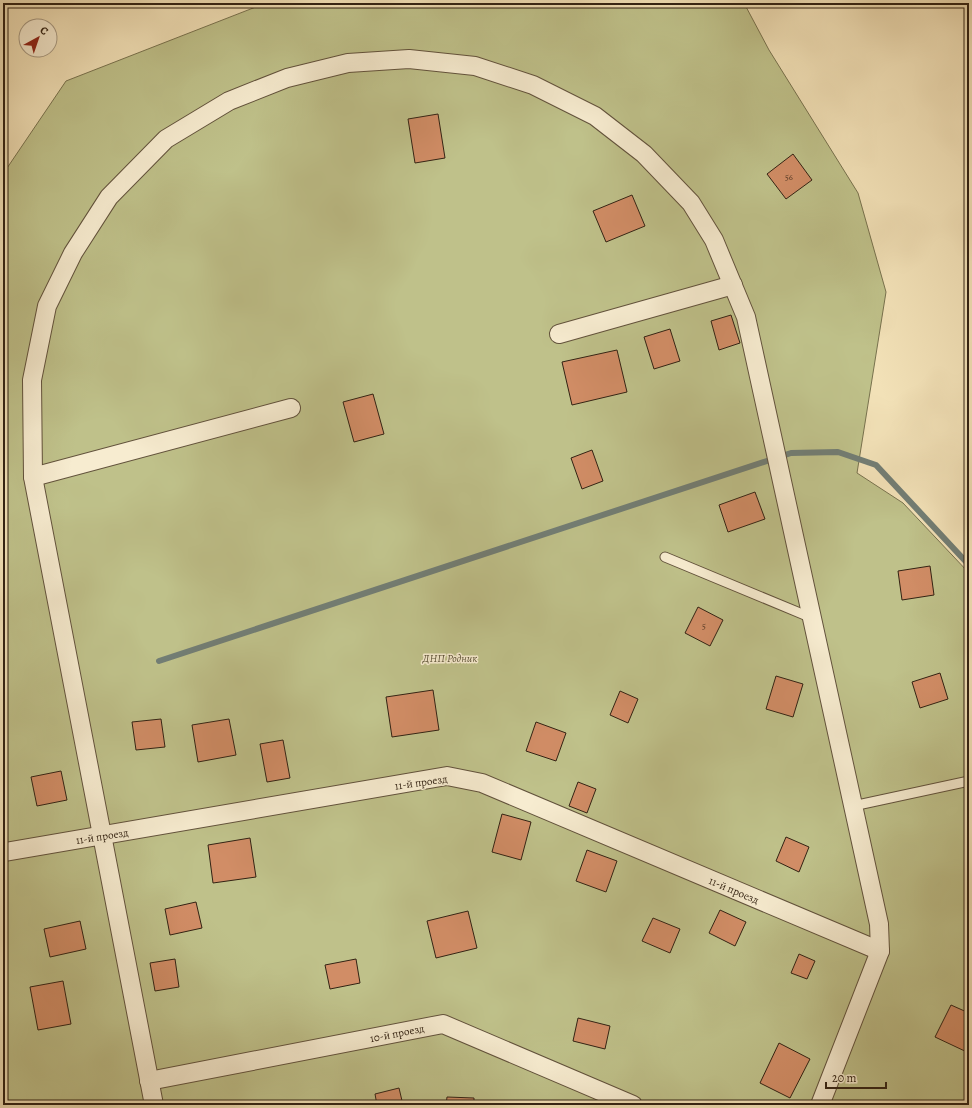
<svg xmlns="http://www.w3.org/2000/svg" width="972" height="1108" font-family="Alegreya,serif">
<rect width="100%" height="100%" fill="#f2e1b7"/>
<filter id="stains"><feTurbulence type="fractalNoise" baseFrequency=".005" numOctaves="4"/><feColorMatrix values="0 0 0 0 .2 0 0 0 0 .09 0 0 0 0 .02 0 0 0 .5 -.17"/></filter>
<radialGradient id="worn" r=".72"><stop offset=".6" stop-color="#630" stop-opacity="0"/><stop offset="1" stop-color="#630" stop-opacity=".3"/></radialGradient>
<polygon fill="#bfc18a" stroke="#78724e" points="266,3 744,3 769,50 858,193 886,292 857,473 903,503 969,573 969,1105 3,1105 3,174 66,81"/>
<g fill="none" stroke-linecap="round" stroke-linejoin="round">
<polyline stroke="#727e75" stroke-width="6" points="159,661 791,453 838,452 876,465 969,565"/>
</g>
<g fill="#d18d66" stroke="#322213">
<polygon points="438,114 445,158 415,163 408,119"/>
<polygon points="793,154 812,180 786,199 767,174"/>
<polygon points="632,195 645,226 606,242 593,211"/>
<polygon points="731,315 740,343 719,350 711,321"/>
<polygon points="670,329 680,361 654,369 644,337"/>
<polygon points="617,350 627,392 572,405 562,362"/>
<polygon points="373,394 384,434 354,442 343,402"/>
<polygon points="592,450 603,481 582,489 571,458"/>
<polygon points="755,492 765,519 728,532 719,505"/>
<polygon points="930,566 934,595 902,600 898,571"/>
<polygon points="698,607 723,620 710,646 685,633"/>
<polygon points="940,673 948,699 920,708 912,682"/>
<polygon points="776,676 803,684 793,717 766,709"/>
<polygon points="433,690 439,730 392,737 386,697"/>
<polygon points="620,691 638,699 628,723 610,715"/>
<polygon points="161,719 165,747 136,750 132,722"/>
<polygon points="229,719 236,755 198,762 192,725"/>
<polygon points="536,722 566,733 556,761 526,751"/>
<polygon points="283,740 290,778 267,782 260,744"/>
<polygon points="61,771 67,800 37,806 31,777"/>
<polygon points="578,782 596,789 587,813 569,806"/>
<polygon points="502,814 531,822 521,860 492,852"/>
<polygon points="786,837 809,847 799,872 776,861"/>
<polygon points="250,838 256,877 213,883 208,845"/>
<polygon points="587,850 617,861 606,892 576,881"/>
<polygon points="196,902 202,928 170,935 165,909"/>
<polygon points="720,910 746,922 735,946 709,933"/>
<polygon points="468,911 477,948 436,958 427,921"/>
<polygon points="653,918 680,929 670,953 642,941"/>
<polygon points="80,921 86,949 50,957 44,929"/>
<polygon points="799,954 815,961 807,979 791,973"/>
<polygon points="175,959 179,987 155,991 150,963"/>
<polygon points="356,959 360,983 330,989 325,965"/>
<polygon points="63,981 71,1024 38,1030 30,987"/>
<polygon points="951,1005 969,1013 969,1053 935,1037"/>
<polygon points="578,1018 610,1026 605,1049 573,1041"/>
<polygon points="779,1043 810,1059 790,1098 760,1083"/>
<polygon points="399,1088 403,1105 377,1105 375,1094"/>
<polygon points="447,1097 474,1098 474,1105 446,1105"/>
<polygon points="514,1101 525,1105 513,1105"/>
</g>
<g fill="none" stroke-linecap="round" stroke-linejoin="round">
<defs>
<g id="service">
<polyline points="665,557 812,618"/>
<polyline points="853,806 969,781"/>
</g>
<g id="minor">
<polyline points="559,334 733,285"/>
<polyline points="33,477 291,408"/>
<polyline points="5,852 447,776 482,783 880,951"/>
<polyline points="149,1081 443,1024 633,1105"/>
<polyline points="154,1105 33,477 32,380 47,306 73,253 109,197 166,139 229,101 287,78 348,63 409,59 475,66 533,85 595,116 644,154 691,203 714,240 746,317 879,924 880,951 820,1105"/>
</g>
</defs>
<use href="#service" stroke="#62523c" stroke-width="11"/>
<use href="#minor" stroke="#62523c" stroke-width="20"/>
<use href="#service" stroke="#f7ecd0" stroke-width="9"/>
<use href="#minor" stroke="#f7ecd0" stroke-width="18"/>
</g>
<g text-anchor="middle" stroke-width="3" stroke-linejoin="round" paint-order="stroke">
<g font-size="9" fill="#5a3d28">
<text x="789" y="180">56</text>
<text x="704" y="629">5</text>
</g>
<g font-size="11" font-style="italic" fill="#5c5237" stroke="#f7ecd0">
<text x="450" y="662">ДНП Родник</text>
</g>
<g font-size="11" fill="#322213" stroke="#f7ecd0">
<text transform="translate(421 782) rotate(-8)" y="4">11-й проезд</text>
<text transform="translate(102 836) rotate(-9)" y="4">11-й проезд</text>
<text transform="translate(734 890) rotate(23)" y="4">11-й проезд</text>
<text transform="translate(397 1033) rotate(-11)" y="4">10-й проезд</text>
</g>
</g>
<rect width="972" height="1108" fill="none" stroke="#f2e1b7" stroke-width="16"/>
<rect x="4" y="4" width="964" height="1100" fill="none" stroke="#322213" stroke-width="2"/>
<rect x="8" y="8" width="956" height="1092" fill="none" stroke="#322213"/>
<g transform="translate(38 38) rotate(40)"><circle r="19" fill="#f7ecd0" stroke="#a89b84"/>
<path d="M0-3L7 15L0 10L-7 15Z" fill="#8f2418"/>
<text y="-6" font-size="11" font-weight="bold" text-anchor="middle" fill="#322213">С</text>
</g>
<path d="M826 1082v6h60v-6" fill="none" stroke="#322213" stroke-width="2"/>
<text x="832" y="1082" font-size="12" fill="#322213" stroke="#f7ecd0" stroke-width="3" paint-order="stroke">20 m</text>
<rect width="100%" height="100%" filter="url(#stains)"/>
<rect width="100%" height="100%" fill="url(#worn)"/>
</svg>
